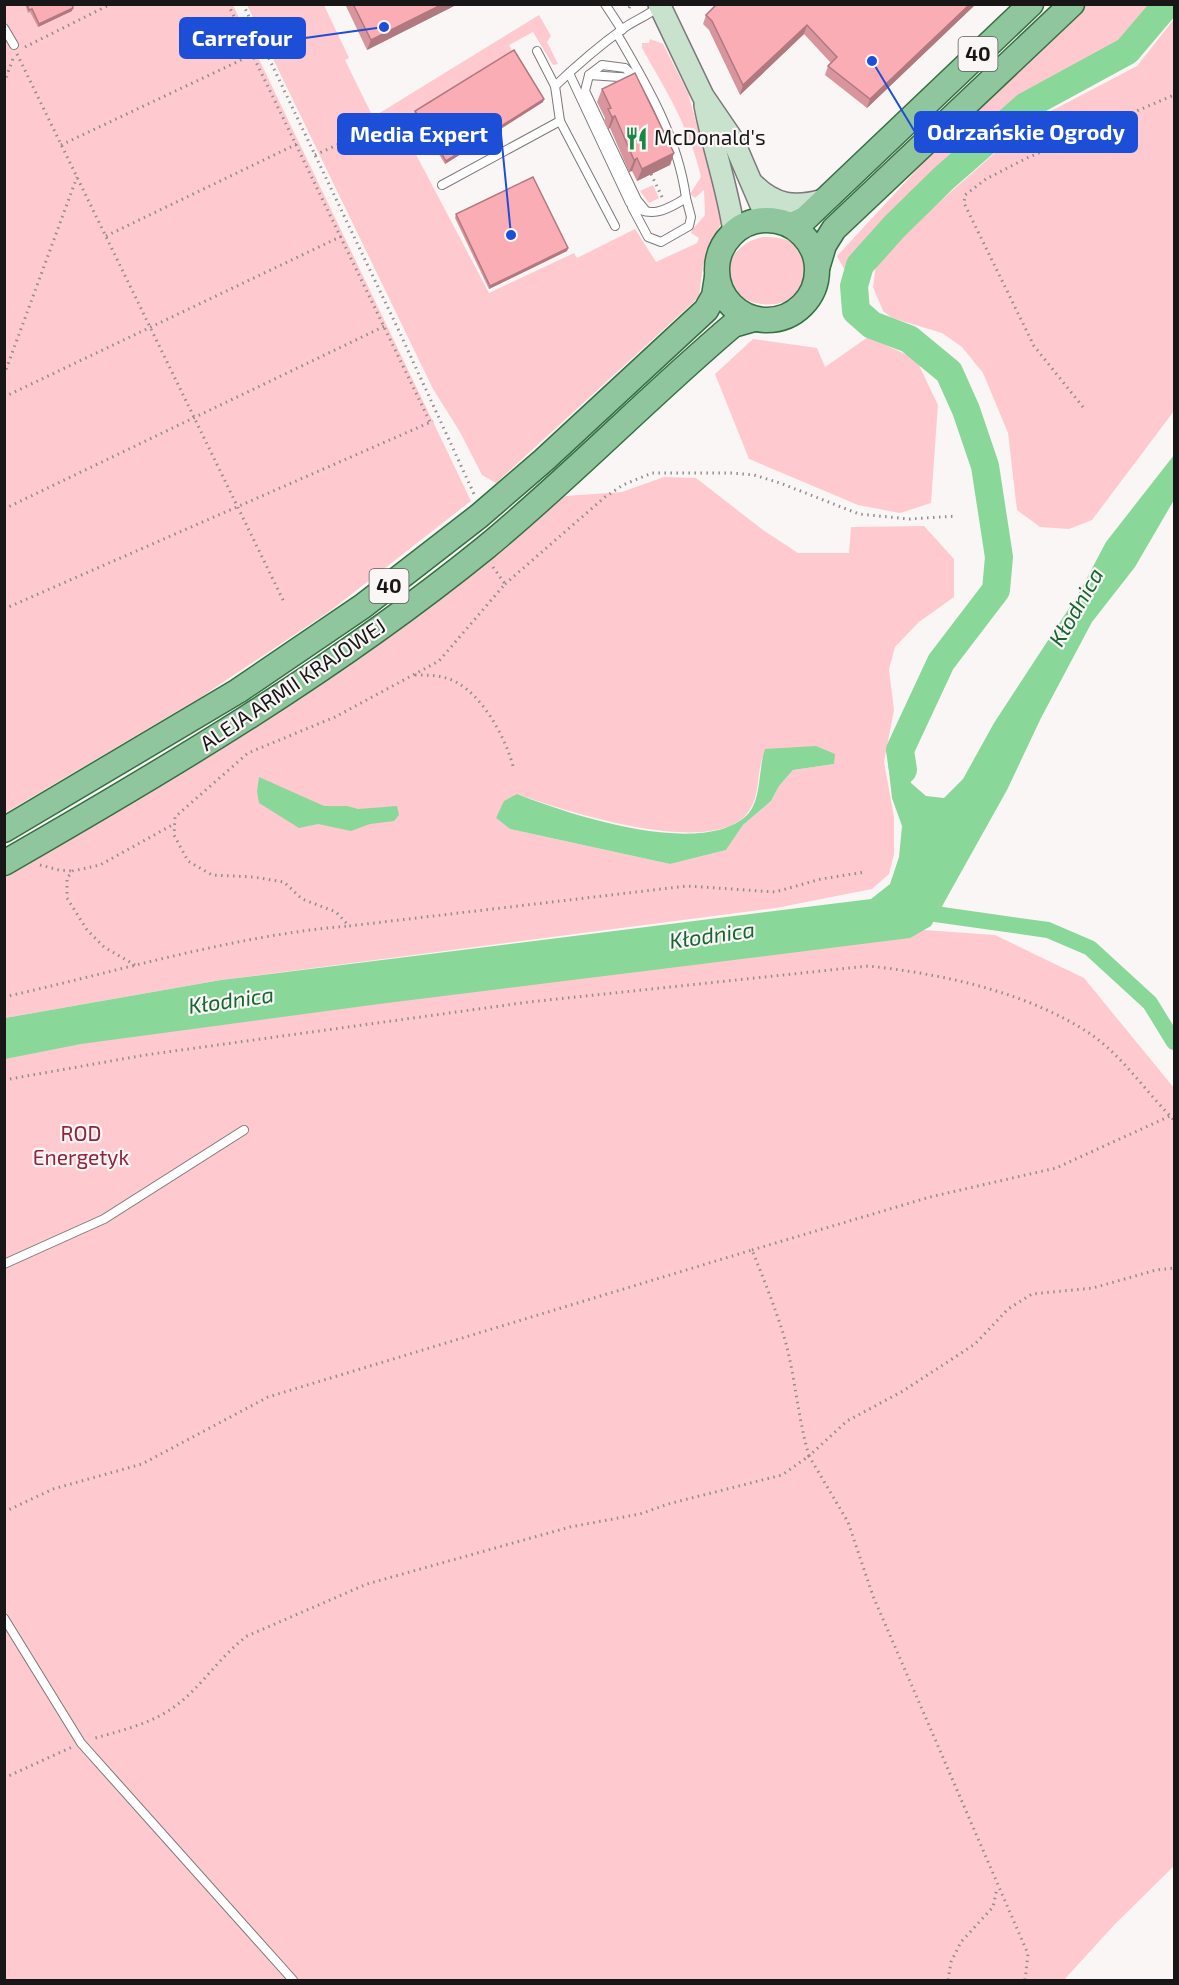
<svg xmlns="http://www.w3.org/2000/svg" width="1179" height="1985" font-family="'Exo 2',sans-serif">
<rect width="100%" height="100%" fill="#fbf6f6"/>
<g fill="#fecacf" fill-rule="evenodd">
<polygon points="5,5 233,5 471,501 330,611 201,697 5,813"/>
<path d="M247,5H324L349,58L345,60L373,117L539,15L551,36L547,42L558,64L553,65L533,32L509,45L513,53L428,136L412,147L489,293L574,253L577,258L635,229L656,262L697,243L699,238L691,233L692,230L705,215L704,190L695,198L690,194L701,177C690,128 666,91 642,48V43H649L650,39L663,44L688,93L723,218L703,265L699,297L496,483L482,475L460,432L433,389Z"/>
<polygon points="1084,5 1157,5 1109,51 1024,93 921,191 844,269 837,256 975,107"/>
<polygon points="1174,19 1174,411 1092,520 1069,529 1040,527 1017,510 1008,433 983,373 962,347 942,333 892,318 883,311 873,287 876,264 909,229 1030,122 1137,66"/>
<polygon points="653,185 659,198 649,203 640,191"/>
<path d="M763,237C773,237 786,238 795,243C814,252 813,277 801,291C786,309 750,309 735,291C716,267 739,241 763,237Z"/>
<polygon points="868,337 916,359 938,405 931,503 900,513 858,505 749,459 715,374 753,339 817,348 825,367"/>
<path d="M664,477L696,478L763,530L798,553H849L851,527L924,526L954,559V597L919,622L895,647L889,669L894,710L884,762L894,817V854L889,874L872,889L776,908L221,980L5,1018L4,871L391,631L565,496L622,492ZM766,750L834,764L793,770L779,786L771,801L743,825L726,850L670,864L510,829L496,818L517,794C562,810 716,861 749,811C762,792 755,769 766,750Z"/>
<polygon points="924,930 995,935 1084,978 1174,1088 1174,1866 1115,1924 1064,1980 5,1980 5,1056 147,1033"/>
</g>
<g fill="#8ad79a">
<polygon points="1174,455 1174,500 1135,567 1092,622 1041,718 1007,790 931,926 910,938 379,1004 81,1044 5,1059 5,1018 221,980 871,899 890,884 899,857 902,826 892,798 888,763 898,732 916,736 908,760 911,783 926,796 944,798 963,779 994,723 1079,593 1106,542"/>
<path d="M816,746L835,754L834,764L793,770L779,786L771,801L743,825L726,850L670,864L510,829L496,818L504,801L517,794C568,814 702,859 747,815C762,800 758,769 765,749Z"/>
<polygon points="259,777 324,806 347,806 358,809 397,806 399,815 394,821 370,824 351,831 318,824 299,828 259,803 257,791"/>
</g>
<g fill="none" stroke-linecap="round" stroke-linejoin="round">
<polyline stroke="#8ad79a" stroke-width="16" points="914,911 1048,930 1090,948 1150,1003 1174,1042"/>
<polyline stroke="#8ad79a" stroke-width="28" points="903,770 900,750 941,662 996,590 999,557 985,466 966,410 949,372 909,339 872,325 856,311 854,286 860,265 895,226 944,178 1026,106 1127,51 1167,4"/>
<defs>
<g id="lane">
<polyline points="605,4 622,30"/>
<polyline points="4,28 14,45"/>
<path d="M569,73L630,203C649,220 667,210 686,198C678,138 647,85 617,34"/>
<polyline points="589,75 634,78"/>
<polyline points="638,80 625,68 602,65 589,75 585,91 637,200 646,211"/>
<path d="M555,86C577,65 599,46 624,28C635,20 648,16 659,6"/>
<polyline points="560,121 615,226"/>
<polyline points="442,185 560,121 555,86 537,51"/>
<polyline points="632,207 648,237 661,242 689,226 691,217 686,198"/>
<polyline points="4,1264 104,1219 244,1130"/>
<polyline points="4,1618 81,1743 293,1980"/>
</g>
<g id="secondary">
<polyline points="659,4 703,96 733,140 767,219"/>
<path d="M705,105C713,148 728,189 734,232"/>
<path d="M753,184C775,206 795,208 823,200"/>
</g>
<g id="primary">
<circle cx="767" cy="270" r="50"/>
<polyline points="792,225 805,219 1031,4"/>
<polyline points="818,265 824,245 834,229 1072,4"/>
<polyline points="4,830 238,691 363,606 479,516 544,460 706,310 714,296 717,277"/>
<path d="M4,863C171,767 336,669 485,548C571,477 648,397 733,325L754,319"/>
</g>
</defs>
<use href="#lane" stroke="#7d7879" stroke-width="10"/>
<use href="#secondary" stroke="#7d7879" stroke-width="24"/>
<use href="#primary" stroke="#367044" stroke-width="27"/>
<g stroke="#918e8e" stroke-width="3" stroke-dasharray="1.5 4.5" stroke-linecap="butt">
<polyline points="228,4 430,422"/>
<polyline points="243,4 399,331 474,494"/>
<polyline points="629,8 631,4"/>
<polyline points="25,47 111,4"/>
<polyline points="17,54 284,602"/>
<polyline points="4,83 14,56"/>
<polyline points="61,145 256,53"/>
<polyline points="315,155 372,129"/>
<polyline points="651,174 663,199"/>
<polyline points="106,236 299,143"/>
<polyline points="4,375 77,177"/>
<polyline points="4,397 344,235"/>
<polyline points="1083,407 1034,346 964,203 965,195 986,179 1027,158 1174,95"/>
<polyline points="4,509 387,325"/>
<polyline points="493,567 505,584 439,661 335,717 248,753 175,817 174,835 188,861 212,875 253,877 284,882 302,899 336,912 349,926 687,886 775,892 821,879 865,872"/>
<polyline points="505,584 605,497 623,485 652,473 732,473 754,475 780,483 859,514 909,519 957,516"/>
<polyline points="4,609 433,421"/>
<path d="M415,675C429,675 443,675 456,682C484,697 507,740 514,770"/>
<polyline points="40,865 59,870 73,871"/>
<polyline points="135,965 104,947 87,930 67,898 67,878 73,871 100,865 174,824"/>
<path d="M4,997C116,972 235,935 349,926"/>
<path d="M4,1080L145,1055L529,1002L868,966C943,974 1028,992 1092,1035C1123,1057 1147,1093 1174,1120"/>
<polyline points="752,1250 930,1197 1056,1168 1170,1116"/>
<path d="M4,1512L53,1489L142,1464L268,1397L752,1250C763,1277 774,1305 783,1333C795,1372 797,1415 809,1456L782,1475L668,1504L640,1514L570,1527L367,1584L247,1636C219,1657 200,1689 174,1707C151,1724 119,1731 92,1739"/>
<polyline points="4,1778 72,1747"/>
<polyline points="948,1980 951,1962 961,1942 993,1907 997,1888"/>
<polyline points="1025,1980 1028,1954 873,1596 848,1522 809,1456 847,1421 903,1391 975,1344 1008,1309 1032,1294 1093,1288 1156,1270 1174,1268"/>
</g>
<use href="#lane" stroke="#fff" stroke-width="8"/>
<use href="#secondary" stroke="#c8e2ce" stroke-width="21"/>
<use href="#primary" stroke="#90c69e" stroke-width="24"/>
</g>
<g fill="#d8959d">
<polygon points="25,4 72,4 72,11 38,27 30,12 28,13"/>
<polygon points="345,4 458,4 367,50"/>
<polygon points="717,4 976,4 867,108 825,75 828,66 831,63 804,34 740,95 709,30 703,24 706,15"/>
<polygon points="602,89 674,153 670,165 637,181 632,171 629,172 610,128 608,129 604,122 605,118 597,102"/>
<polygon points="544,99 543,102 445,164 414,114 415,111"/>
<polygon points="456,214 568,248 567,251 489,289 455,218"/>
</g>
<g fill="#b0797f">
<polygon points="443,4 458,4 367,50 371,40"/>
<polygon points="970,4 976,4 867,108 870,99"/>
<polygon points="73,8 72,11 38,27 39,24"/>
<polygon points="807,25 804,34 740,95 743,85"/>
<polygon points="544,99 543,102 445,164 446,161"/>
<polygon points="615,116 610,128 608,129 612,117"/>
<polygon points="674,153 670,165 637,181 642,169"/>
<polygon points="637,158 632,171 629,172 634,160"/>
<polygon points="568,248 567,251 489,289 490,286"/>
</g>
<g fill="#fbadb6" stroke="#b0797f" stroke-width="1.5">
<polygon points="27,4 72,4 73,8 39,24 32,9 29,10"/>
<polygon points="353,4 443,4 371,40"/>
<polygon points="717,4 970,4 870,99 828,66 837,57 807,25 743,85 712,21 706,15"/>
<polygon points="514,50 544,99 446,161 415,111"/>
<polygon points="635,73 674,153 642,169 637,158 634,160 615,116 612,117 608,109 611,108 602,89"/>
<polygon points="533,177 568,248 490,286 456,214"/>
</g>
<defs>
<symbol id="restaurant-bare" viewBox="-9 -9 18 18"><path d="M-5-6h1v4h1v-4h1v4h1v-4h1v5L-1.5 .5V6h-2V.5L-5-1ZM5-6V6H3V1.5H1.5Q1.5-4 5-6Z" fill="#18873f" stroke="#fbf6f6" stroke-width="2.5" paint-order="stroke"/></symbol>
</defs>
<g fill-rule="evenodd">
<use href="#restaurant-bare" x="620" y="122" width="33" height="33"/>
</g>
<g text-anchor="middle" stroke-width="4.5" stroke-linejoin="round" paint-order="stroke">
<g fill="#fbf6f6" stroke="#5c595a" stroke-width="1.5">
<rect x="958.5" y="37" width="39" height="34" rx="4.5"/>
<rect x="369.5" y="569" width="39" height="34" rx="4.5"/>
</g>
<g font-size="20" font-weight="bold" fill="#181617">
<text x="978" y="61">40</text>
<text x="389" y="593">40</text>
</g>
<g font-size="21" fill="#181617" stroke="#fbf6f6" text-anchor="start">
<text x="654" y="145">McDonald's</text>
</g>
<g font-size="21" fill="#181617" stroke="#fbf6f6">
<text transform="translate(293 685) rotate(-34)" y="7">ALEJA ARMII KRAJOWEJ</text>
</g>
<g font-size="21" fill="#90233d" stroke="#fbf6f6">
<text x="81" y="1141">ROD<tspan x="81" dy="24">Energetyk</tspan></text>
</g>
<g font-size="22" font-style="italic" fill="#156831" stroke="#fbf6f6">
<text transform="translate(1076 607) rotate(-60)" y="8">Kłodnica</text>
<text transform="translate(712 935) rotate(-8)" y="8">Kłodnica</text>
<text transform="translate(231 1000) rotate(-8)" y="8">Kłodnica</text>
</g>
</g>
<path fill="none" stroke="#1d4ed8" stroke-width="2" d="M384 27L305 38M872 61L915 132M511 235L501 134"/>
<g fill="#1d4ed8" stroke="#fbf6f6" stroke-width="2">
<circle cx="384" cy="27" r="6"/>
<circle cx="872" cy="61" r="6"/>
<circle cx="511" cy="235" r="6"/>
</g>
<g fill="#1d4ed8" stroke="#1d4ed8" stroke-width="2">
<rect x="180" y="18" width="125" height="40" rx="6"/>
<rect x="915" y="112" width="222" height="40" rx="6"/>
<rect x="338" y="114" width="163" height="40" rx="6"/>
</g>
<g font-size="22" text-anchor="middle" font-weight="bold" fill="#fff">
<text x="242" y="46">Carrefour</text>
<text x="1026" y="140">Odrzańskie Ogrody</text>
<text x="419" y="142">Media Expert</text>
</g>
<rect width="1179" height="1985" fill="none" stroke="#181617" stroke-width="12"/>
</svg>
